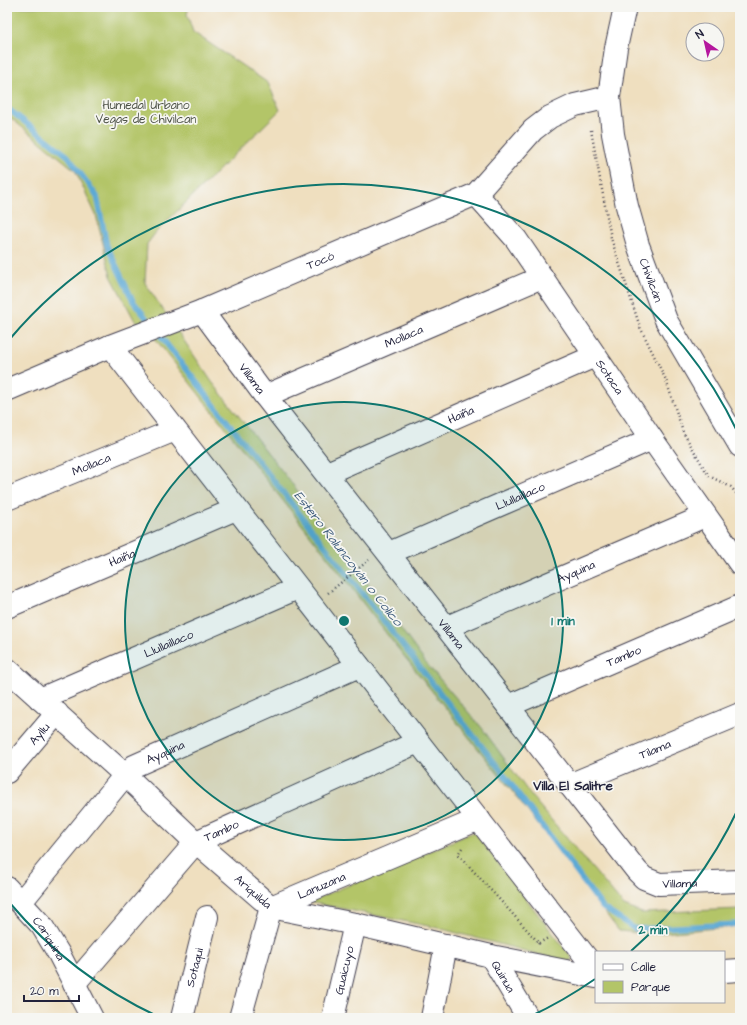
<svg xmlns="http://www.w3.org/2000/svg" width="747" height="1025" font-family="'Architects Daughter',sans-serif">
<rect width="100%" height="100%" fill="#f6f6f2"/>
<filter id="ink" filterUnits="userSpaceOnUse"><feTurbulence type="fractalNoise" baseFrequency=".025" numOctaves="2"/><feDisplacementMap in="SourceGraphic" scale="8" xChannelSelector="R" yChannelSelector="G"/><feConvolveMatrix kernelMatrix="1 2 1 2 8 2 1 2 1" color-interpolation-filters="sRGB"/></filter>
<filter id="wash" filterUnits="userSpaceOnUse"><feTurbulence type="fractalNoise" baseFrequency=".012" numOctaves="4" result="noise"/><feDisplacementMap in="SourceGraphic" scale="16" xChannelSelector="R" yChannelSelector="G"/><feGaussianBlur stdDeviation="0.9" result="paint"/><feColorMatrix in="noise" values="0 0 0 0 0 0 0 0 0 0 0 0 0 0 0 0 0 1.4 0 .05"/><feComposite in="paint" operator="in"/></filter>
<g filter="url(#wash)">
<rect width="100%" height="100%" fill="#efdfbf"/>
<g fill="#b3c568" stroke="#6a7452">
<polygon points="7,7 189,7 187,14 193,32 268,83 280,110 157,231 147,244 145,283 212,382 333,536 425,662 482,728 532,797 624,906 642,913 740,909 740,926 650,934 619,931 523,805 392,641 336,568 157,341 142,324 135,321 111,276 96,215 75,170 7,115"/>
<polygon points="474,832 572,958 567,965 552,958 438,928 309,902"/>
</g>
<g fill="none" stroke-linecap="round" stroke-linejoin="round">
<g stroke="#5ca9d5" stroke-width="5.5">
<polyline points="7,108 68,156 97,196 107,246 133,301 152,325"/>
<polyline points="158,333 502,772 603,908 635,929 740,924"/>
</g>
</g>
</g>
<g filter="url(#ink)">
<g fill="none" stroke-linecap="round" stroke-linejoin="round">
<defs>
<g id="minor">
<path id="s1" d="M625,7L616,48L609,97L613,134L627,206L638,245L666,320L740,446"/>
<path id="s2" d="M476,194L516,239L652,439L740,564"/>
<path id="s3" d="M202,311L265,396L637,871L644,878L659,884L740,881"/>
<polyline points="110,346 596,970"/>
<path id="s4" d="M7,390L110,346L202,311L476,194L533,130L550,117L575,105L609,97"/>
<path id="s5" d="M265,396L542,277"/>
<path id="s6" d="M327,473L595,356"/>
<path id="s7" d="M7,499L175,430"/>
<path id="s8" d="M389,553L652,439"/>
<path id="s9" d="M7,607L236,509"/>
<path id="s10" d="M447,627L705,516"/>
<path id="s11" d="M7,669L125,775L189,836L271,907L355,924L491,956L596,977"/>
<path id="s12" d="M40,699L298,588"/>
<path id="s13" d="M508,706L740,606"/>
<path id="s14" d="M7,772L57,713"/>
<path id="s15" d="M569,785L740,714"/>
<path id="s16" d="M7,888L42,926L59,954L92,1018"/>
<path id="s17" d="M21,902L125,775L134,766L359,666"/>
<path id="s18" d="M491,956L528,1018"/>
<polyline points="724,971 740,970"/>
<path id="s19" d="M74,984L196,842L418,742"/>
<path id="s20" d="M182,1018L207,917"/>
<path id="s21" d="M240,1018L271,907L479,819"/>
<path id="s22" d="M333,1018L355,924"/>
<polyline points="432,1018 446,945"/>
</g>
</defs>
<use href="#minor" stroke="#413e4f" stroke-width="24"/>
<g stroke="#413e4f" stroke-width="2.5" stroke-dasharray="1 3" stroke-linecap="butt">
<polyline points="591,130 611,238 640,327 666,380 683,432 704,468 709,476 731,487 740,498"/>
<polyline points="328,593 369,560"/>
<polyline points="462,848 458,854 539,943 538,946"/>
<polyline points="539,943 548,938"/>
</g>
<use href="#minor" stroke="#fff" stroke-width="22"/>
</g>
</g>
<circle cx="344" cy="621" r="219" fill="#0f766e" fill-opacity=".12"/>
<g fill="none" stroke="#0f766e" stroke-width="2">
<circle cx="344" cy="621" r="219"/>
<path d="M738 809A437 437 0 0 1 631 951M595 979A437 437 0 0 1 529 1017M159 1017A437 437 0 0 1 9 902M9 340A437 437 0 0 1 738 433"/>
</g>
<g text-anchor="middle" stroke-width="3.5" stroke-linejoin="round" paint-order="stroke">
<g font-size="12" fill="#4e5348" stroke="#f6f6f2">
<text x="146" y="109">Humedal Urbano<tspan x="146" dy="14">Vegas de Chivilcan</tspan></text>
</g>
<g font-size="12" fill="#22223b" stroke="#f6f6f2">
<text dy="4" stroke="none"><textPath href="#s4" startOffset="339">Tocó</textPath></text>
<text dy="4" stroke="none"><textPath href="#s1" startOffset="280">Chivilcán</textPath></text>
<text dy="4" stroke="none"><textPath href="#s5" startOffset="151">Mollaca</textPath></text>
<text dy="4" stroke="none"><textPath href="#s3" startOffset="84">Villama</textPath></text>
<text dy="4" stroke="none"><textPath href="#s2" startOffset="227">Sotaca</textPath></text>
<text dy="4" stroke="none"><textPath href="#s6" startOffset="146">Haiña</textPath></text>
<text dy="4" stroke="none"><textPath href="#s7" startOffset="91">Mollaca</textPath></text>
<text dy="4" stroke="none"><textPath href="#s8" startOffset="143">Llullaillaco</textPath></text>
<text dy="4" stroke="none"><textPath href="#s9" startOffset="125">Haiña</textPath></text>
<text dy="4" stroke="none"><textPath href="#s10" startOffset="140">Ayquina</textPath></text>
<text dy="4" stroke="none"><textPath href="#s3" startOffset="408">Villama</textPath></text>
<text dy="4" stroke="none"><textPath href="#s12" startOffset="140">Llullaillaco</textPath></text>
<text dy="4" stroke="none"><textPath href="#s13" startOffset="126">Tambo</textPath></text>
<text dy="4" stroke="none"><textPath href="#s14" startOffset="50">Ayllu</textPath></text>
<text dy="4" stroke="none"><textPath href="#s15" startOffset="93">Tilama</textPath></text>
<text dy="4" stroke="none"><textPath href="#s17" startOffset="211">Ayquina</textPath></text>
<text dy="4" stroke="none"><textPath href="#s19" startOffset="215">Tambo</textPath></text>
<text dy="4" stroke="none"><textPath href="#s3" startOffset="756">Villama</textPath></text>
<text dy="4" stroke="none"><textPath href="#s21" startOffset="170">Lanuzana</textPath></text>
<text dy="4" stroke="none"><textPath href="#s11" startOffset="332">Ariquilda</textPath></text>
<text dy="4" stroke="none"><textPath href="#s16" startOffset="66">Cariquina</textPath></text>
<text dy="4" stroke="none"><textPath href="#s20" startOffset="52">Sotaqui</textPath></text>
<text dy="4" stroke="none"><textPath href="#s22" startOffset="49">Guaicuyo</textPath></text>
<text dy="4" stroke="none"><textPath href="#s18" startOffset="24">Quinua</textPath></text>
</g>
<g font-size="13" font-style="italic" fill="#395879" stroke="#f6f6f2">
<text transform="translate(349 558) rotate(52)" y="5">Estero Raluncoyán o Colico</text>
</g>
<g font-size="13" font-weight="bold" fill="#22223b" stroke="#f6f6f2">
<text x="573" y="790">Villa El Salitre</text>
</g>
</g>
<circle cx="344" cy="621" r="6" fill="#0f766e" stroke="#f6f6f2" stroke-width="2"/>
<g font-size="12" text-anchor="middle" font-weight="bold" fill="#0f766e" stroke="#f6f6f2" stroke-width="3.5" stroke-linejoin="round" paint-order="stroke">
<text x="563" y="625">1 min</text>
<text x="653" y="934">2 min</text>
</g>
<rect width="747" height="1025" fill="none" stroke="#f6f6f2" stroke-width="24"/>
<rect x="595" y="951" width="130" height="52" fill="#f6f6f2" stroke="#a1a1a9"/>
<rect x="603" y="964" width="20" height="6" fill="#ffffff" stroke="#a1a1a9"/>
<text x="631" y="971" font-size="12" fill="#22223b">Calle</text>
<rect x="603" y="981" width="20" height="12" fill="#b3c568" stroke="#a1a1a9"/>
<text x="631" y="991" font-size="12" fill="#22223b">Parque</text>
<g transform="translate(705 42) rotate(326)"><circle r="19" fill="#f6f6f2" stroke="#a1a1a9"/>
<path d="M0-3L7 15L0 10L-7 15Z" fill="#b5179e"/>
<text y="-6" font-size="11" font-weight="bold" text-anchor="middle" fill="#22223b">N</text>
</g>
<path d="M24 995v6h55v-6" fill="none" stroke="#22223b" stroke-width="2"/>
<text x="30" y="995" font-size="12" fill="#22223b" stroke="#f6f6f2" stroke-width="3" paint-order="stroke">20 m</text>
</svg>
